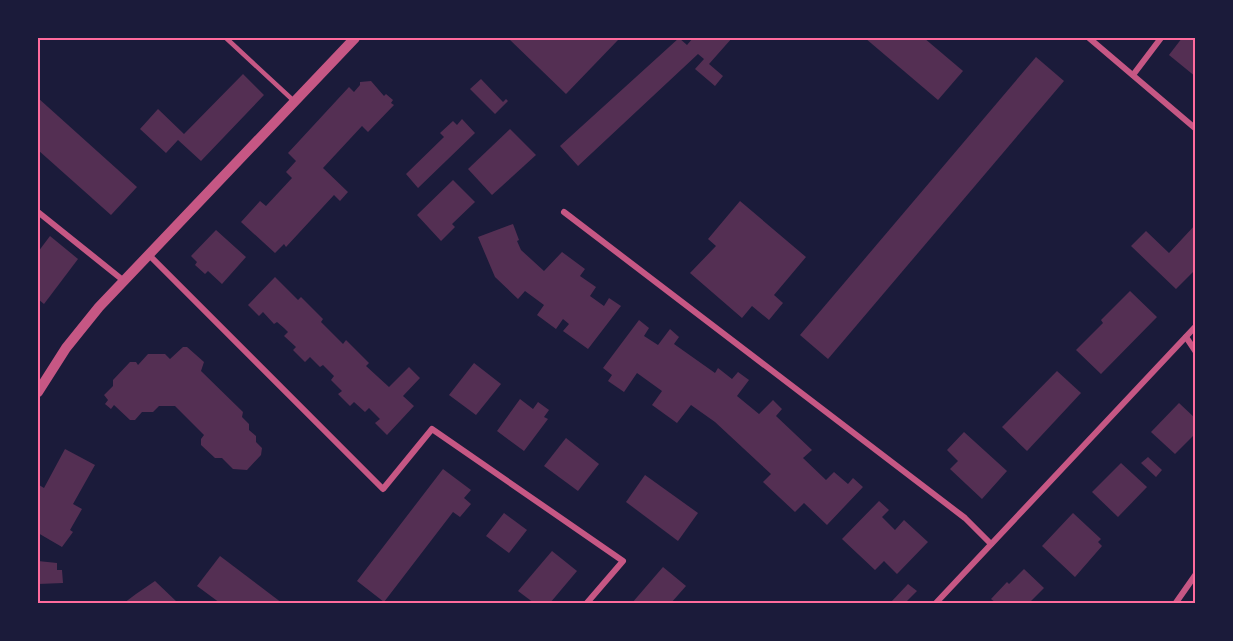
<svg xmlns="http://www.w3.org/2000/svg" width="1233" height="641" font-family="'Fira Sans Condensed',sans-serif">
<rect width="100%" height="100%" fill="#1b1b3a"/>
<g fill="#542f53">
<polygon points="508,38 616,38 618,40 566,94"/>
<polygon points="679,38 687,45 693,38 732,38 709,64 723,76 715,86 695,69 704,59 698,54 578,166 560,146"/>
<polygon points="865,38 924,38 963,71 938,100"/>
<polygon points="1182,38 1196,38 1196,77 1169,55"/>
<polygon points="1036,57 1064,81 828,359 800,335"/>
<polygon points="243,74 264,95 201,161 178,140 166,153 140,129 158,109 184,134"/>
<polygon points="481,79 503,102 506,99 508,101 495,114 470,89"/>
<polygon points="371,81 384,96 386,94 393,100 391,103 394,105 368,132 362,126 323,168 348,192 340,201 334,195 286,247 284,244 275,253 241,222 260,201 266,206 292,178 286,172 296,161 288,153 349,87 354,92 360,85 360,82"/>
<polygon points="38,98 137,187 111,215 38,150"/>
<polygon points="462,119 475,133 418,188 406,174 444,137 440,133 453,121 457,125"/>
<polygon points="510,129 536,155 492,195 468,169"/>
<polygon points="453,180 475,202 452,224 455,227 441,241 417,215"/>
<polygon points="740,201 806,257 774,295 783,303 769,320 752,306 742,318 690,273 716,246 708,239"/>
<polygon points="513,224 519,240 517,241 521,250 544,271 562,252 585,269 580,276 596,287 590,296 604,306 609,298 621,306 588,349 563,331 569,324 563,319 556,329 537,315 544,305 525,291 518,299 495,277 478,237"/>
<polygon points="1196,224 1196,269 1176,289 1131,246 1146,231 1169,253"/>
<polygon points="216,230 246,257 222,284 208,271 205,274 195,265 197,262 191,256"/>
<polygon points="50,236 78,259 44,304 38,299 38,252"/>
<polygon points="275,277 298,300 301,297 323,319 321,322 343,344 346,340 369,363 366,366 389,387 409,367 420,378 403,396 414,406 387,435 375,423 380,419 369,408 365,412 354,402 350,406 338,394 342,391 331,380 334,376 323,365 320,367 310,357 305,362 293,350 296,347 284,336 288,332 284,328 277,322 274,324 263,312 259,316 248,305"/>
<polygon points="1130,291 1157,317 1101,374 1076,350 1103,323 1101,320"/>
<polygon points="639,320 649,328 644,336 658,345 670,329 679,337 674,344 715,373 718,368 732,379 738,372 749,380 737,396 759,414 773,400 782,409 776,416 812,450 803,458 826,480 834,472 848,484 853,478 863,487 827,525 804,503 795,512 763,482 771,474 715,422 691,405 677,423 652,405 662,391 637,373 624,392 608,381 612,375 603,368"/>
<polygon points="183,347 187,347 204,362 201,371 243,412 242,417 249,424 249,430 256,436 256,442 262,448 261,455 247,470 233,469 222,458 215,458 201,445 201,439 204,435 175,406 159,406 153,412 142,412 135,420 130,420 114,405 111,409 105,404 108,400 104,395 113,386 113,380 130,362 136,362 138,365 148,354 165,354 170,359"/>
<polygon points="474,363 501,384 476,415 449,395"/>
<polygon points="1057,371 1081,393 1027,451 1002,427"/>
<polygon points="520,399 533,409 538,402 549,410 544,417 548,419 524,451 497,431"/>
<polygon points="1179,403 1196,419 1196,433 1175,454 1151,432"/>
<polygon points="964,432 1007,471 982,499 950,469 958,461 947,450"/>
<polygon points="566,438 599,464 578,491 544,466"/>
<polygon points="65,449 95,465 73,504 82,509 70,530 73,532 62,547 38,533 38,488 39,485 44,488"/>
<polygon points="1148,457 1162,470 1156,477 1141,463"/>
<polygon points="1121,463 1147,487 1118,517 1092,492"/>
<polygon points="443,469 471,490 464,498 471,504 460,517 453,512 384,602 357,581"/>
<polygon points="645,475 698,513 678,541 626,502"/>
<polygon points="879,501 889,510 882,517 895,530 904,520 928,542 897,574 884,561 875,570 842,539"/>
<polygon points="504,513 527,530 509,553 486,536"/>
<polygon points="1073,513 1101,539 1098,542 1102,546 1075,577 1042,546"/>
<polygon points="552,551 577,571 550,603 534,603 518,591"/>
<polygon points="220,556 282,603 220,603 197,586"/>
<polygon points="38,561 57,563 57,570 62,570 63,583 38,584"/>
<polygon points="663,567 686,586 671,603 632,603"/>
<polygon points="1024,569 1044,588 1029,603 996,603 991,599 1007,582 1009,584"/>
<polygon points="155,581 178,603 124,603 136,594"/>
<polygon points="908,584 917,591 905,603 893,603 891,602"/>
</g>
<g fill="none" stroke-linecap="round" stroke-linejoin="round">
<polyline stroke="#c65784" stroke-width="4.5" points="226,38 295,102"/>
<g stroke="#c65784" stroke-width="6">
<polyline points="1089,38 1196,129"/>
<polyline points="1133,75 1161,38"/>
<polyline points="38,212 124,281"/>
<polyline points="564,212 965,518 991,544"/>
<polyline points="149,255 383,489 432,429 623,561 586,604"/>
<polyline points="1186,337 1196,352"/>
<polyline points="935,604 1196,326"/>
<polyline points="1175,604 1196,574"/>
</g>
<polyline stroke="#c65784" stroke-width="10" points="38,392 66,348 99,307 355,38"/>
</g>
<rect width="1233" height="641" fill="none" stroke="#1b1b3a" stroke-width="78"/>
<rect x="39" y="39" width="1155" height="563" fill="none" stroke="#ff6b9d" stroke-width="2"/>
</svg>
